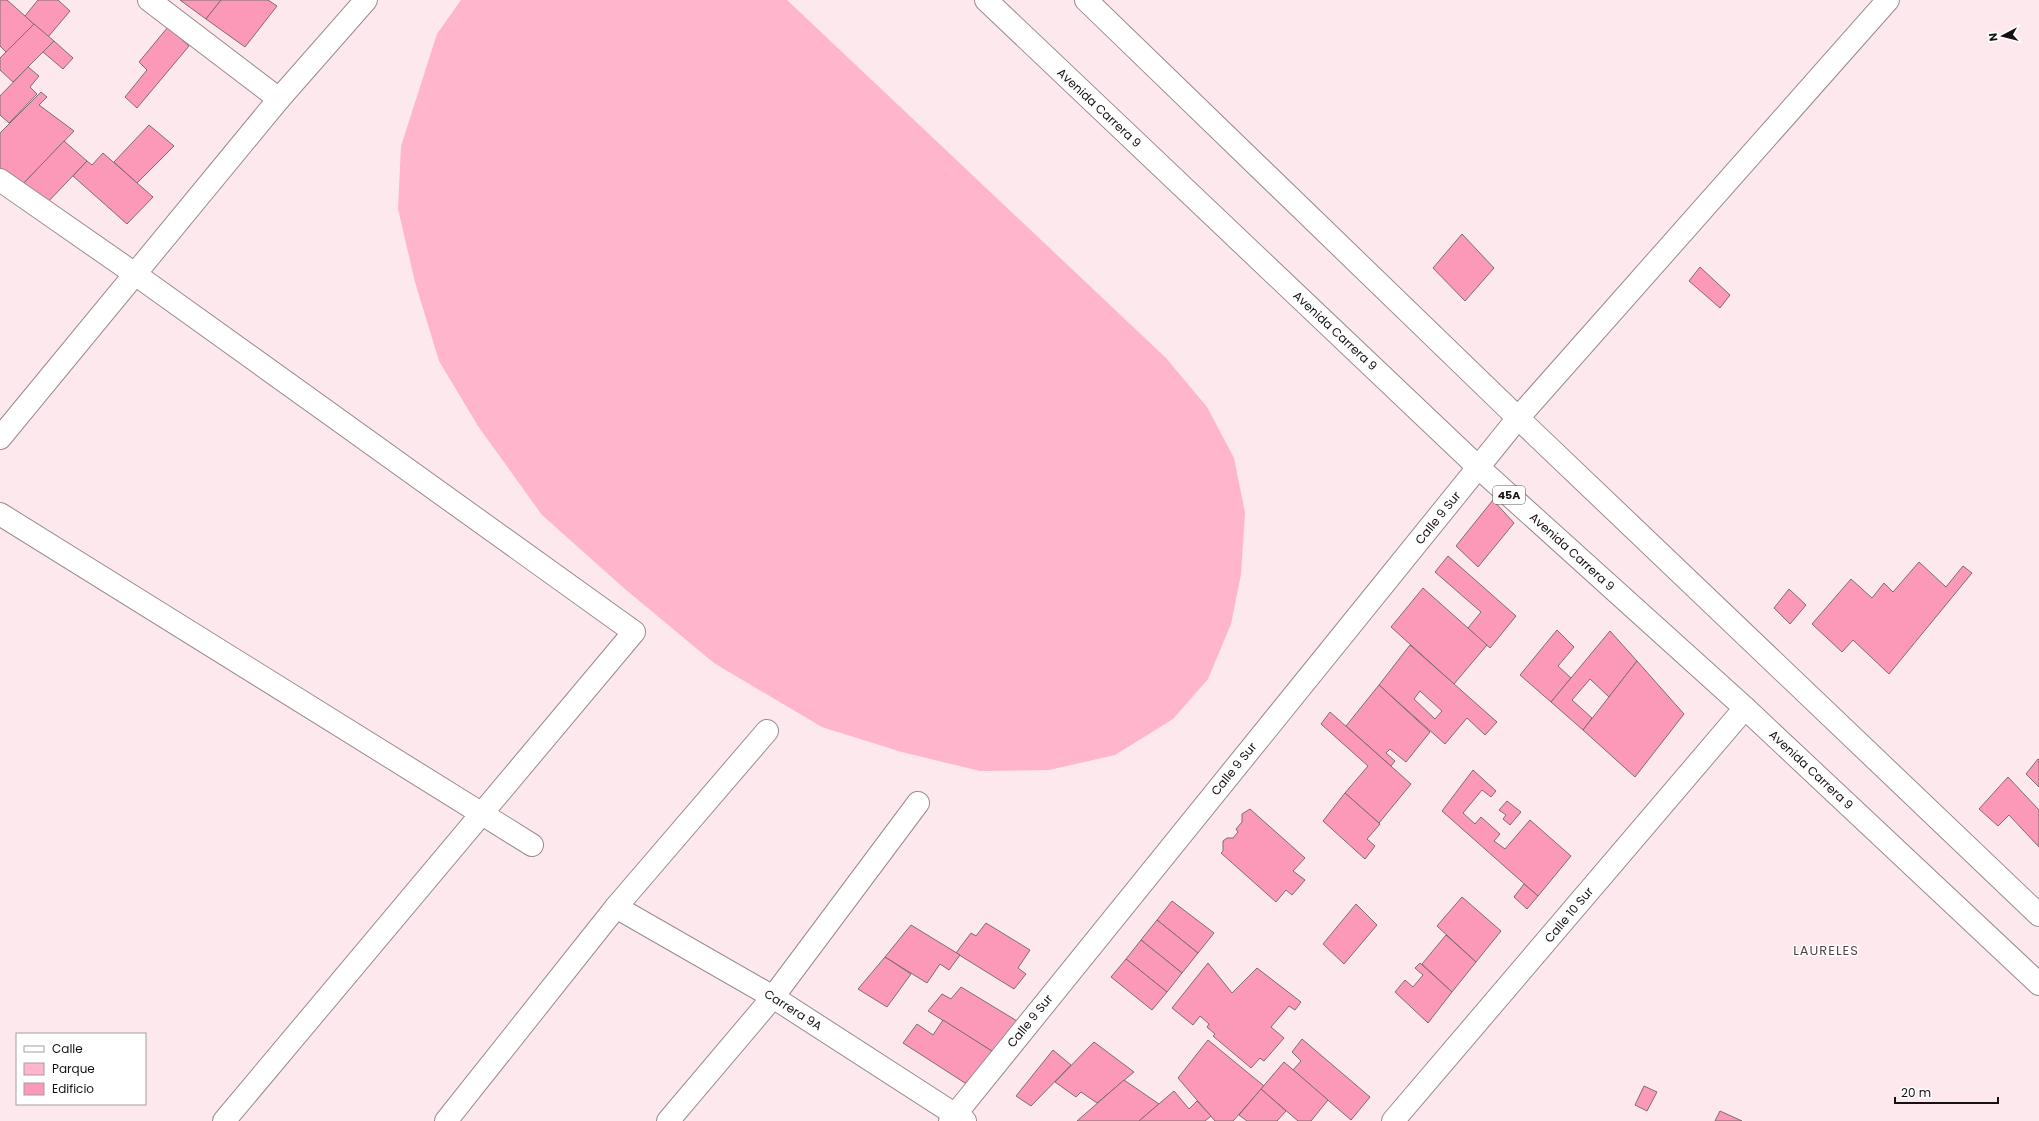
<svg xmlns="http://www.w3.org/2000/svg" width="2039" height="1121" font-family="Poppins,sans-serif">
<rect width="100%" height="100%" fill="#fce8ed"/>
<polygon fill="#ffb5cb" points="461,0 787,0 1166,358 1207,407 1234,458 1245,513 1241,574 1231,624 1208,679 1173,719 1115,755 1049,770 980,771 902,752 822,727 714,663 625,589 542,515 478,426 439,361 415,282 398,209 401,146 437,34"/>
<g fill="#fc99b9" stroke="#7e6d71" fill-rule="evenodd">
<polygon points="0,0 7,0 34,24 6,52 0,46"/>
<polygon points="38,0 58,0 70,11 48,37 25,16"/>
<polygon points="180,0 221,0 206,19"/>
<polygon points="221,0 268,0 277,6 245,47 206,19"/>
<polygon points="34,24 54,41 13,82 0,70 0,58"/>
<polygon points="168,27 189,46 137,108 125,97 147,70 139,62"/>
<polygon points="54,41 73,58 63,69 43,52"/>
<polygon points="28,67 39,76 30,87 37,94 9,123 0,115 0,96"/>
<polygon points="41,92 47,97 39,105 74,131 22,185 0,168 0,133"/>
<polygon points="149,125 174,146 137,183 114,162"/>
<polygon points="64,141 87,161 46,204 22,185"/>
<polygon points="103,153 153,197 127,224 73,176 87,161 92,165"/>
<polygon points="1462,234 1494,268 1465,301 1433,268"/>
<polygon points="1700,267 1730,295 1720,308 1689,281"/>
<polygon points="1493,500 1514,523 1478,567 1456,546"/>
<polygon points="1448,556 1516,616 1490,648 1468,628 1481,612 1435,572"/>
<polygon points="1919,562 1946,587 1963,566 1972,573 1889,674 1853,640 1842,652 1812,624 1851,579 1872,598 1884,583 1893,592"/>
<polygon points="1423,588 1487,645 1454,684 1391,627"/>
<polygon points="1789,589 1806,605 1790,624 1774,608"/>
<polygon points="1557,630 1574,647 1558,666 1571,678 1551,702 1520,675"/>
<polygon points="1610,631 1637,661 1609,697 1590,679 1572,700 1592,718 1583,730 1551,702"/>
<path d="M1410,645L1497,722L1485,735L1467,718L1445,744L1379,685ZM1420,691L1442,711L1435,719L1414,699Z"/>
<polygon points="1637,661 1684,714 1635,777 1583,730"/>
<polygon points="1379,685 1430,732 1406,762 1390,749 1386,753 1395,761 1391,766 1346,726"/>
<polygon points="1330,712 1411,784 1379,823 1345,793 1368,766 1321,724"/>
<polygon points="2038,759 2039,760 2039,787 2026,774"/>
<polygon points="1473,770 1496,791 1491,797 1482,790 1463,813 1475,824 1481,817 1500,834 1494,841 1505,849 1530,820 1571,856 1538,896 1442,811"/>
<polygon points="2008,777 2039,810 2039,847 2009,815 1998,826 1979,809"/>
<polygon points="1345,793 1380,824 1367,839 1375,846 1365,859 1323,821"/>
<polygon points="1507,801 1521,812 1510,825 1503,819 1506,815 1499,810"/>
<polygon points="1250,809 1305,858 1293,871 1305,880 1292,895 1286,890 1276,902 1221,853 1223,851 1223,841 1227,838 1233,838 1238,832 1236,829 1242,822 1242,814"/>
<polygon points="1524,884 1538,896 1527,909 1514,897"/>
<polygon points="1462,897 1501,931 1476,962 1437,926"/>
<polygon points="1172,901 1214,933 1198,953 1157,920"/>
<polygon points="1356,904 1377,925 1344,964 1323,944"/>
<polygon points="1157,920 1198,953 1182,973 1141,940"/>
<polygon points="986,923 1030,950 1018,968 1026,974 1014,989 956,953 971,933 976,936"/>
<polygon points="911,925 960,955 949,970 940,964 927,983 885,957"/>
<polygon points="1446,935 1476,962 1452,992 1422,964"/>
<polygon points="1141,940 1182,973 1167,992 1126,959"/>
<polygon points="885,957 911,974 887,1007 858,989"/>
<polygon points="1126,959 1167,992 1152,1010 1111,977"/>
<polygon points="1208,963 1232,993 1257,968 1301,1002 1295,1010 1289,1006 1271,1027 1284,1038 1264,1061 1260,1058 1251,1068 1213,1036 1215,1034 1207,1027 1209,1024 1200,1016 1193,1025 1172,1008"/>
<polygon points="1420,963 1452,992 1428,1023 1395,992 1405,980 1413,987 1423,975 1415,968"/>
<polygon points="961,987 1022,1024 995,1053 928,1011 942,994 951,999"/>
<polygon points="943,1020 995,1053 976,1080 965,1083 903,1043 917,1024 933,1035"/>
<polygon points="1302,1039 1370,1097 1351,1120 1293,1070 1301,1061 1292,1052"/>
<polygon points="1208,1040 1264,1086 1233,1121 1215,1121 1178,1078"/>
<polygon points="1094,1042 1134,1072 1097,1103 1081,1092 1076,1097 1055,1082"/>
<polygon points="1053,1050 1071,1065 1031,1106 1016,1096"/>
<polygon points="1284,1062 1328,1100 1311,1121 1298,1121 1261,1089"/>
<polygon points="1124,1080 1159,1104 1139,1121 1077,1121"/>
<polygon points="1644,1086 1657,1092 1647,1111 1635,1105"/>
<polygon points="1261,1089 1286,1111 1277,1121 1247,1121 1239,1115"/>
<polygon points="1174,1091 1189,1109 1197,1101 1211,1116 1205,1121 1139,1121"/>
<polygon points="1720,1111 1742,1121 1715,1121"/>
</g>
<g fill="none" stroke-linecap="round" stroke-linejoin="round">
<defs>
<g id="minor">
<polyline points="149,0 279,99"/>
<polyline points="0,180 135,274 634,632 224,1121"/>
<polyline points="0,438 279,99 366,0"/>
<polyline points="0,514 532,845"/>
<polyline points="616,907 773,997 965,1121"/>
<polyline points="446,1121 616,907 767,731"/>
<polyline points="668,1121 773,997 918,803"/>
<polyline points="950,1121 1518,418 1888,0"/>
<polyline points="1393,1121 1745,708"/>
</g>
<g id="major">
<polyline points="986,0 1478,467 1745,708 2039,984"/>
<polyline points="1086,0 1518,418 2039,915"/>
</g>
</defs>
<use href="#minor" stroke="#9b8a8e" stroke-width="24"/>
<use href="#major" stroke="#9b8a8e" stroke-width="24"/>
<use href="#minor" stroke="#fff" stroke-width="22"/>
<use href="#major" stroke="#fff" stroke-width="22"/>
</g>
<g text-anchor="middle" stroke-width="3" stroke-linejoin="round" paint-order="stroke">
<rect fill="#fff" stroke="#5c5859" stroke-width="1" x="1493" y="486" width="32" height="18" rx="3"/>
<g font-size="11" font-weight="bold" fill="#161012">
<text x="1509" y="499">45A</text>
</g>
<g font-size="12" fill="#161012" stroke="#fff">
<text transform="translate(1099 108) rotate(43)" y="4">Avenida Carrera 9</text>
<text transform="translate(1335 331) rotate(43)" y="4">Avenida Carrera 9</text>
<text transform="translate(1438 518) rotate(-51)" y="4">Calle 9 Sur</text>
<text transform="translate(1572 552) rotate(42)" y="4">Avenida Carrera 9</text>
<text transform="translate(1234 769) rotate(-51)" y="4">Calle 9 Sur</text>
<text transform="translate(1811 770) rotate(43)" y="4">Avenida Carrera 9</text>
<text transform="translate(1569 915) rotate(-50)" y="4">Calle 10 Sur</text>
<text transform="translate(793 1010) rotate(32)" y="4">Carrera 9A</text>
<text transform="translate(1030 1021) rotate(-51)" y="4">Calle 9 Sur</text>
</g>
<g font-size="13" letter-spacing="1" fill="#534348" stroke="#fff">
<text x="1826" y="955">LAURELES</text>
</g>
</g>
<rect x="16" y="1033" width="130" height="72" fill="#ffffff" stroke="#a29fa0"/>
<rect x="24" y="1046" width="20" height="6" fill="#ffffff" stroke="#a29fa0"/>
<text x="52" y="1053" font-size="12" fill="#161012">Calle</text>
<rect x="24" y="1063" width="20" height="12" fill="#ffb5cb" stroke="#a29fa0"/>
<text x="52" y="1073" font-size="12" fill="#161012">Parque</text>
<rect x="24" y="1083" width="20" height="12" fill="#fc99b9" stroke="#a29fa0"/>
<text x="52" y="1093" font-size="12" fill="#161012">Edificio</text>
<g transform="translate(2003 36) rotate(263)" stroke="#ffffff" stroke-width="3" paint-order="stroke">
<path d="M0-3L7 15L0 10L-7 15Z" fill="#161012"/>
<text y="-6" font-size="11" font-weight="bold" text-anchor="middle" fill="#161012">N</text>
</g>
<path d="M1895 1097v6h103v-6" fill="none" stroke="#161012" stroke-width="2"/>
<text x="1901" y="1097" font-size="12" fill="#161012" stroke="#ffffff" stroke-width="3" paint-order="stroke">20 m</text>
</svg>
